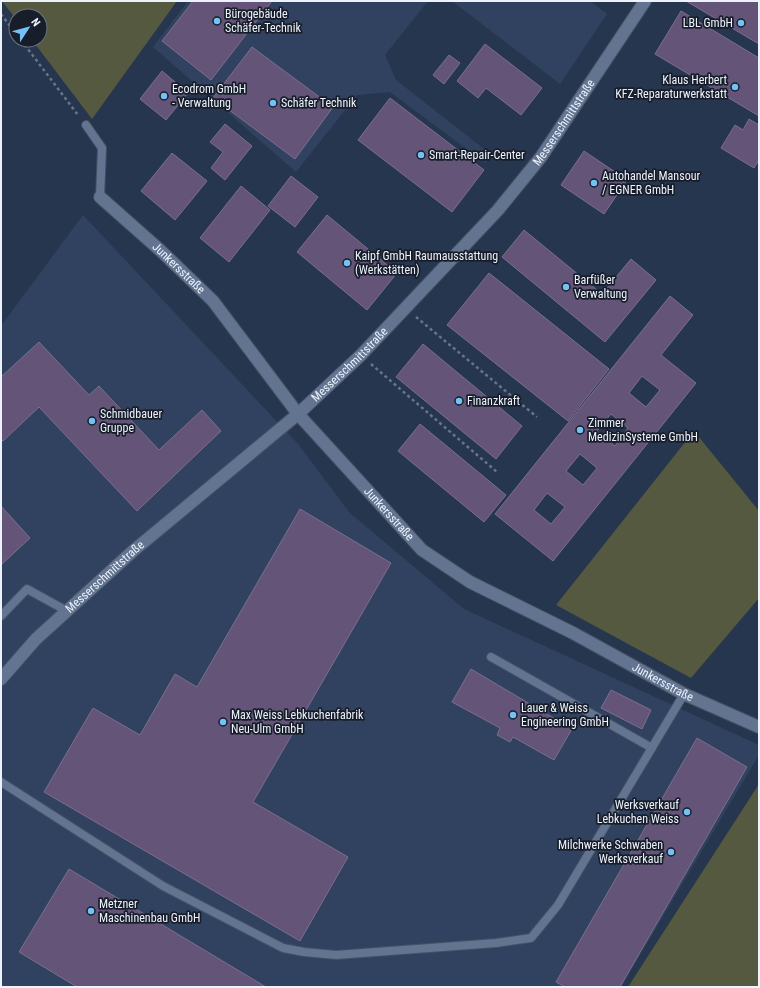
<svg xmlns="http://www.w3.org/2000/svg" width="760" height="988" font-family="'Roboto Condensed',sans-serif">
<rect width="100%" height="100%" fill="#27364f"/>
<g fill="#314261">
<polygon points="188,1 428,1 385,55 396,80 493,156 485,163 390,92 357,95 296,172 153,47"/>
<polygon points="452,1 590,1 607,14 560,84"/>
<polygon points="83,215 298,444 350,513 464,609 759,745 759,755 621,987 1,987 1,326"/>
</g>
<g fill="#54593f">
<polygon points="2,1 177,1 92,119 32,40 40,40 40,16 16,16 16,19"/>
<polygon points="694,431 759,511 759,598 691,678 556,605"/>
<polygon points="759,784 759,987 628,987"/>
</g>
<g fill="#645578" stroke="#7b6e8d" fill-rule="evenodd">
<polygon points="193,1 272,1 211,80 162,41"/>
<polygon points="686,1 759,1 759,44"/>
<polygon points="681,11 759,58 759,116 655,54"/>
<polygon points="485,44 542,88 521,115 486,88 478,98 457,81"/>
<polygon points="252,47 333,107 295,159 213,98"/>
<polygon points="449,55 460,63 444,84 433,75"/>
<polygon points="162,71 188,93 166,120 140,99"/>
<polygon points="390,98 484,170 452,212 358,140"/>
<polygon points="749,119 759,125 759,160 754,168 721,148 735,125 743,130"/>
<polygon points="225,124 252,146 225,180 211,168 223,152 210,142"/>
<polygon points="584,151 627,180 604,214 561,185"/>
<polygon points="172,153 207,181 175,220 141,191"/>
<polygon points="291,176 318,197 295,227 268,206"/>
<polygon points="241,186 270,210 229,262 200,238"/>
<polygon points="327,215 397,273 367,310 297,252"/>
<polygon points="524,230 602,294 631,259 656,280 605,342 502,257"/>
<polygon points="489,273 609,369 568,421 447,325"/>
<path d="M670,296L693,315L661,355L696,383L553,561L495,514ZM642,376L660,390L646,407L629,393ZM611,414L628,428L615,446L597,431ZM580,454L597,468L583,485L566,471ZM547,493L565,507L551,524L534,510Z"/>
<polygon points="39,342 89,395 99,386 159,450 202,410 221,431 137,511 39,407 3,441 1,439 1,377"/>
<polygon points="423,344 522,426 496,459 396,377"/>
<polygon points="420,424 506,495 484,522 398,451"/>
<polygon points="1,506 30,538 1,565"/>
<polygon points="300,509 391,563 253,802 348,857 300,941 44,792 93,708 140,735 175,674 197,687"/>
<polygon points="471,669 572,729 554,760 513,737 510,742 497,735 500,728 452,702"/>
<polygon points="611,690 651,710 642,729 601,708"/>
<polygon points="697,738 747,767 620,987 565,987 556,982"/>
<polygon points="69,869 266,987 77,987 19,952"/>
</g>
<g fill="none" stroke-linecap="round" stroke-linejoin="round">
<defs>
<g id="lane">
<polyline points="86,125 102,148 100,197"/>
<polyline points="1,616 27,589 67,611"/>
<polyline points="491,657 652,748"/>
<polyline points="1,782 163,886 283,948 304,952 336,955 496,943 531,938 558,905 684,694"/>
</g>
<g id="street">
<path id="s1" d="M100,197L161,251L213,301L298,414L422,550L470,582L573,633L684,694L759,727"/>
<path id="s2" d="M1,679L36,639L133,551L298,414L361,355L498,210L541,157L645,1"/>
</g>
</defs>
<use href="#lane" stroke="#445064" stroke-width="10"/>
<use href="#street" stroke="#445064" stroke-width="14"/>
<g stroke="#687488" stroke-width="2.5" stroke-dasharray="3 3" stroke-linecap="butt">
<polyline points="1,14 16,34"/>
<polyline points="21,40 78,115"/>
<polyline points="416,317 537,417"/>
<polyline points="371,364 497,472"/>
</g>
<use href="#lane" stroke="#637491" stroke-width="8"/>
<use href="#street" stroke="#637491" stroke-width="12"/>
</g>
<g fill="#73c1f5" stroke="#171d29" stroke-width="1.5">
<circle cx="217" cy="21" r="4"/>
<circle cx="741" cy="23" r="4"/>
<circle cx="735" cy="87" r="4"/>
<circle cx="164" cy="96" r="4"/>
<circle cx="273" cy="103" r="4"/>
<circle cx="421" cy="155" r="4"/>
<circle cx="594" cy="183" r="4"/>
<circle cx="347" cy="263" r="4"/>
<circle cx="566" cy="287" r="4"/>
<circle cx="459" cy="401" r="4"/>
<circle cx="92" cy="421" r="4"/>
<circle cx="580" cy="430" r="4"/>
<circle cx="513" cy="715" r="4"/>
<circle cx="223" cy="722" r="4"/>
<circle cx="687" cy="812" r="4"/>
<circle cx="671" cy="852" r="4"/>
<circle cx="91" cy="911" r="4"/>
</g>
<g text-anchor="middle" stroke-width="3.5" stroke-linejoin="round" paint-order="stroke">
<g font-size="12" fill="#edf3fd" stroke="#171d29" text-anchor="start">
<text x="225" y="18">Bürogebäude<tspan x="225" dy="14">Schäfer-Technik</tspan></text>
<text x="733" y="27" text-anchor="end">LBL GmbH</text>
<text x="727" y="84" text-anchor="end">Klaus Herbert<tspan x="727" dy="14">KFZ-Reparaturwerkstatt</tspan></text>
<text x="172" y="93">Ecodrom GmbH<tspan x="172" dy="14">- Verwaltung</tspan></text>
<text x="281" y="107">Schäfer Technik</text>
<text x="429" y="159">Smart-Repair-Center</text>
<text x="602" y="180">Autohandel Mansour<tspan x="602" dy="14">/ EGNER GmbH</tspan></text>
<text x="355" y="260">Kaipf GmbH Raumausstattung<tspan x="355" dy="14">(Werkstätten)</tspan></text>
<text x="574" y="284">Barfüßer<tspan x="574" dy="14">Verwaltung</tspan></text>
<text x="467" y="405">Finanzkraft</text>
<text x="100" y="418">Schmidbauer<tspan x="100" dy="14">Gruppe</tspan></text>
<text x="588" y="427">Zimmer<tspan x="588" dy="14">MedizinSysteme GmbH</tspan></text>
<text x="521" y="712">Lauer &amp; Weiss<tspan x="521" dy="14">Engineering GmbH</tspan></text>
<text x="231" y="719">Max Weiss Lebkuchenfabrik<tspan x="231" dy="14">Neu-Ulm GmbH</tspan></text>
<text x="679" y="809" text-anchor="end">Werksverkauf<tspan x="679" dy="14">Lebkuchen Weiss</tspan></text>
<text x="663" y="849" text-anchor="end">Milchwerke Schwaben<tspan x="663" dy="14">Werksverkauf</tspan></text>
<text x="99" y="908">Metzner<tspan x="99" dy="14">Maschinenbau GmbH</tspan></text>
</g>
<g font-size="12" fill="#edf3fd" stroke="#171d29">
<text dy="4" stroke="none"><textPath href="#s2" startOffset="794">Messerschmittstraße</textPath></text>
<text dy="4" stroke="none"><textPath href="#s1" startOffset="106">Junkersstraße</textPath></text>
<text dy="4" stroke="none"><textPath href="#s2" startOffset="470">Messerschmittstraße</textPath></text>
<text dy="4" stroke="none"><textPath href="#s1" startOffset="430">Junkersstraße</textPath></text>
<text dy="4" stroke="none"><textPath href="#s2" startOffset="146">Messerschmittstraße</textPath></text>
<text dy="4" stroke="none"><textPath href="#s1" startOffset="754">Junkersstraße</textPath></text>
</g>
</g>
<rect width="760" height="988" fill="none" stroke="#edf3fd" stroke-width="4"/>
<g transform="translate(28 28) rotate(54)"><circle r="19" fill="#171d29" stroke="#6d737e"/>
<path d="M0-3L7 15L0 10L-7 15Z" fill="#73c1f5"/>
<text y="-6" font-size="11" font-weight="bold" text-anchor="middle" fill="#edf3fd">N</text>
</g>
</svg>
